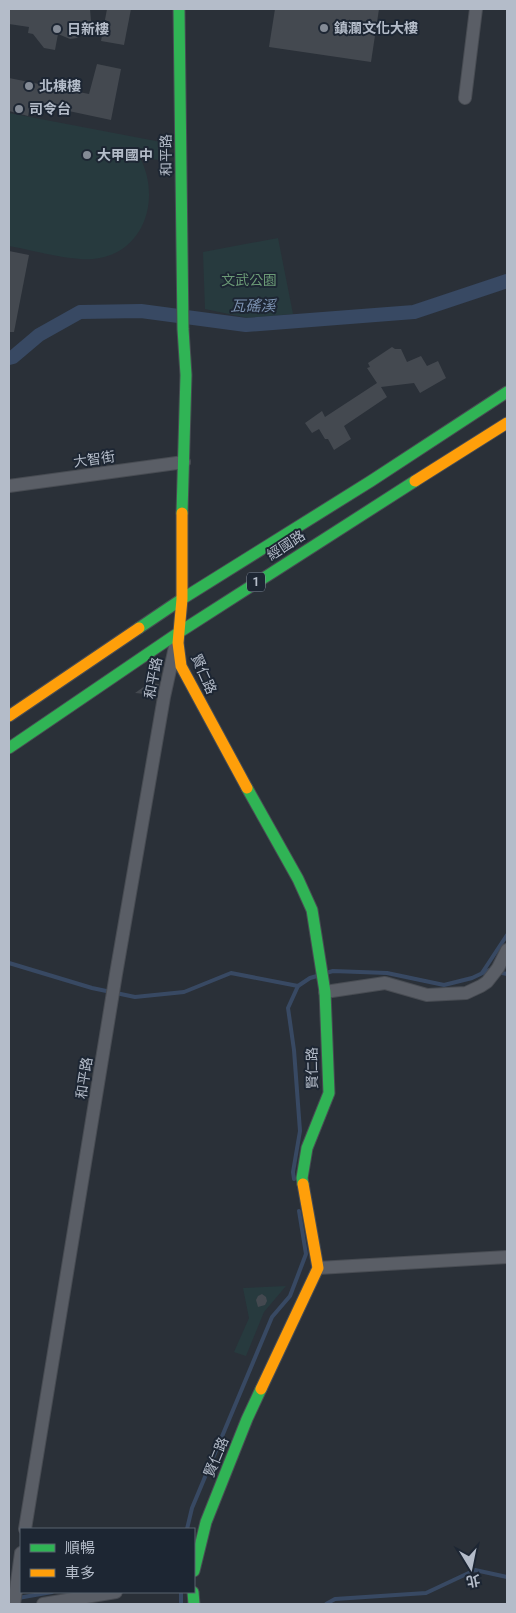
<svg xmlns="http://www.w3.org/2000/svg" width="516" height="1613" font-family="Roboto,'Noto Sans TC',sans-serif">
<rect width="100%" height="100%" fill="#2a3038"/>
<g fill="#273a3e">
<path d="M9,113L161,142L158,160L139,156C162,197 145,254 93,259C70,261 32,250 9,246Z"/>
<polygon points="278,238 293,314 248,318 205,309 203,252"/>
<polygon points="286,1286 264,1312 246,1356 234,1352 249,1318 243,1288"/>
</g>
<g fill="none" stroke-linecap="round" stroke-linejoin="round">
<g stroke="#384963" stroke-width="4">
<polyline points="9,963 92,988 135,997 184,992 231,973 298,986 310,978 317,976"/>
<polyline points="326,973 333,971 387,973 444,985 472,978 489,970 507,974"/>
<polyline points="482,973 507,935"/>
<polyline points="294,1179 293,1172 300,1131 294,1050 288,1008 298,986"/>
<polyline points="187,1529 192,1508 272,1317 290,1296 306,1254 299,1211"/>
<polyline points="181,1592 181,1604"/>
<polyline points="18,1598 52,1592"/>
<polyline points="326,1604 335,1599 426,1593 475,1570 507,1577"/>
</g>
<polyline stroke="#384963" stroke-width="14" points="9,358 13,357 39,335 80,312 141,311 246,325 414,312 507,281"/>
</g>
<g fill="#444950">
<polygon points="9,9 90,9 91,21 77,38 70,39 58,34 55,50 44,48 33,34 28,33 29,27 9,24"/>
<polygon points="107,9 131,9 124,45 101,41"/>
<polygon points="275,9 379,9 371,62 269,47"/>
<polygon points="97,64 121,69 111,120 31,103 28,116 9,111 9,78 89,94"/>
<polygon points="9,251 29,255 14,332 9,332"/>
<polygon points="392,347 395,349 401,349 407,362 421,356 427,366 438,361 446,378 420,393 414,383 381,387 387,397 344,426 351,439 334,450 328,439 325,439 319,429 312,433 305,423 322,411 325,417 377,383 367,368 370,367 368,363"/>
<polygon points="149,683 159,684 156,695 135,693"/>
<polygon points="262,1294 266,1297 267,1301 265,1305 258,1307 256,1300 258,1296"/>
</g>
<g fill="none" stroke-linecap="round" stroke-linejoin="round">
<defs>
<g id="street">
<polyline points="465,98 476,9"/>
<polyline points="9,486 184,462"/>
<polyline points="325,992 385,983 427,995 466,993 481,986 487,982 498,968 507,950"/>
<polyline points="318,1268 507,1257"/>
<polyline points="25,1529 116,974 164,697 175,647"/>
<polyline points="14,1604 21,1553"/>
<polyline points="43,1604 116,1592"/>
</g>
<g id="fast">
<polyline points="179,9 183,329 186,375 182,513"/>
<polyline points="139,628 182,599 371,481 507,392"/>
<polyline points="9,748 178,633 415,481"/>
<polyline points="247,788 298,879 312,910 325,992 329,1093 307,1148 302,1178 303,1184"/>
<polyline points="194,1571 206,1522 247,1419 261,1389"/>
<polyline points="193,1592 194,1604"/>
</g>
<g id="slow">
<polyline points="415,481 507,423"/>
<polyline points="182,513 182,599 178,643 181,666 247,788"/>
<polyline points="9,716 139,628"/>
<polyline points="261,1389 318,1268 303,1184"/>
</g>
</defs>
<use href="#street" stroke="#484c53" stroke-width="14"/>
<use href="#fast" stroke="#484c53" stroke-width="13"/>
<use href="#slow" stroke="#484c53" stroke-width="13"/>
<use href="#street" stroke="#5a5e66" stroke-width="12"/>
<use href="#fast" stroke="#30b455" stroke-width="11"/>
<use href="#slow" stroke="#ff9f0a" stroke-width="11"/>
</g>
<g fill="#848b96" stroke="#1d2633" stroke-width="2">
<circle cx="324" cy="28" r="5"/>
<circle cx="57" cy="29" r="5"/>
<circle cx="29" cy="86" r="5"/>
<circle cx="19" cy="109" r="5"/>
<circle cx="87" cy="155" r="5"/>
</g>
<g text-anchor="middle" stroke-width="4" stroke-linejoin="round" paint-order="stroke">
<rect fill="#1d2633" stroke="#878f9c" stroke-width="1" x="247" y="572.5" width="18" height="19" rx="4"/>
<g font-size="12" font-weight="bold" fill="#b4bcc9">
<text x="256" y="586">1</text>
</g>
<g font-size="14" font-weight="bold" fill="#b4bcc9" stroke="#1d2633" text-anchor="start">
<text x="334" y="33">鎮瀾文化大樓</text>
<text x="67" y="34">日新樓</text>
<text x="39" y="91">北棟樓</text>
<text x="29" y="114">司令台</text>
<text x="97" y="160">大甲國中</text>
</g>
<g font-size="14" fill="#b4bcc9" stroke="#1d2633">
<text transform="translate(166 155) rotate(-91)" y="5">和平路</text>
<text transform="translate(94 459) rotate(-8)" y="5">大智街</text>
<text transform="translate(286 545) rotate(-33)" y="5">經國路</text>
<text transform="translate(204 674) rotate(66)" y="5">賢仁路</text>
<text transform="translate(153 678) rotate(-79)" y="5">和平路</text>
<text transform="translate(312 1068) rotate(-91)" y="5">賢仁路</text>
<text transform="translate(84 1078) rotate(-81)" y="5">和平路</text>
<text transform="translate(216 1457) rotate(-68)" y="5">賢仁路</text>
</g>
<g font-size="14" fill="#6b9a76" stroke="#1d2633">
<text x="249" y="285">文武公園</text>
</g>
<g font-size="15" font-style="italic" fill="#7c92b1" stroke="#1d2633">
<text x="253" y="311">瓦磘溪</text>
</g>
</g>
<rect width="516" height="1613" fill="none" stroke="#b4bcc9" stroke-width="20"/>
<rect x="20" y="1528" width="175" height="65" fill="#1d2633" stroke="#59626f"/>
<rect x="30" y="1544" width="25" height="8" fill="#30b455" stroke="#59626f"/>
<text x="65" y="1553" font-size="15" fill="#b4bcc9">順暢</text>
<rect x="30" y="1569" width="25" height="8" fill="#ff9f0a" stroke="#59626f"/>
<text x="65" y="1578" font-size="15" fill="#b4bcc9">車多</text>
<g transform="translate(471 1568) rotate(170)" stroke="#1d2633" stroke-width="4" paint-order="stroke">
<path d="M0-4L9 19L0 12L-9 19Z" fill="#b4bcc9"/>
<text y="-8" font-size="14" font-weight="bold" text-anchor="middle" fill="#b4bcc9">北</text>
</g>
</svg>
